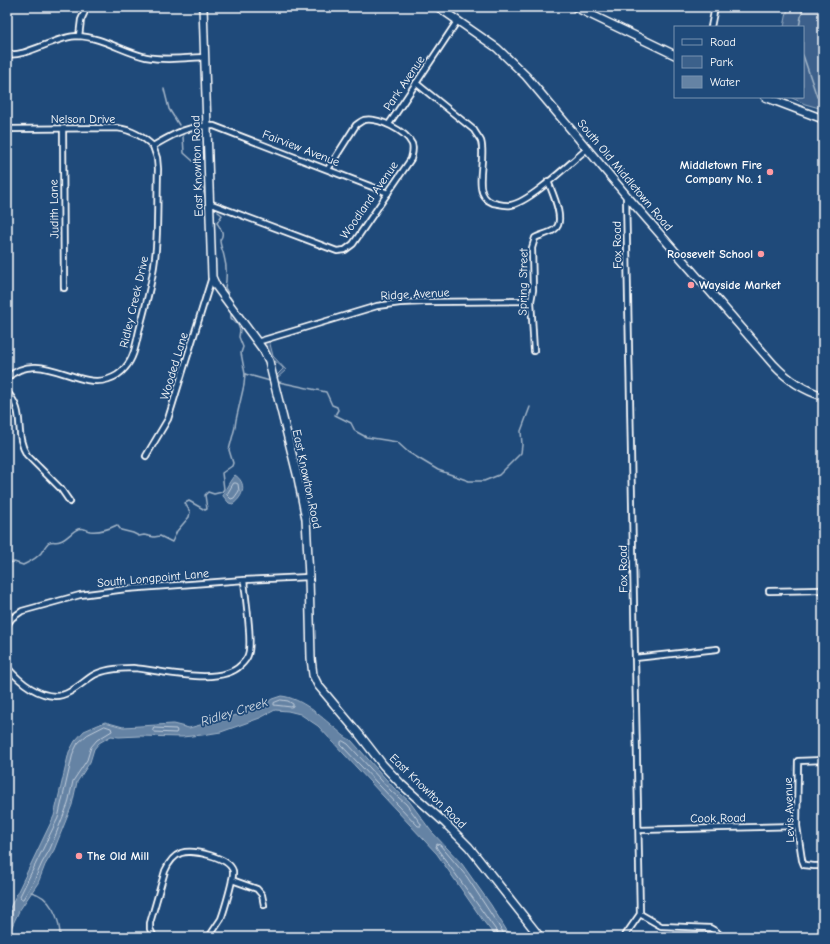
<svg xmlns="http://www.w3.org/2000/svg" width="830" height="944" font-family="'Comic Neue',sans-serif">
<rect width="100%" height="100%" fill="#1f4a7a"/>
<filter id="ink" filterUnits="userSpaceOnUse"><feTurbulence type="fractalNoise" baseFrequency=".025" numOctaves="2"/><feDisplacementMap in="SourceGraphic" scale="8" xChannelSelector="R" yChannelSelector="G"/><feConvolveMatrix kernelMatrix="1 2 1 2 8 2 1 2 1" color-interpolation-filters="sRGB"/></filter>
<g filter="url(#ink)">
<g fill="#3c618b" stroke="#9eb0c5">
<polygon points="788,7 823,7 823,109 805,104 790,97 803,97 803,27 784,27"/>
<path d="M269,340L273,356L286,370L276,379V376L283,369V368C275,360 264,355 264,342Z"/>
</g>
<g fill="#6583a4" stroke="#a3b5c8">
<path d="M235,475C247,483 244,496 233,504L229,503L223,496C223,493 232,477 235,475Z"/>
<path d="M281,696C302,698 320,716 336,729C341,733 344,737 351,740L394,788L409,801L431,831L462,864L491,905L507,931L517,937H496L484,922L437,854L318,726L300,714L288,711L275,710L260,718L221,732L202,735L182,737L139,736L119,737L111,736L99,743L94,749L90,762L77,782L72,805L54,850L45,865L38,883L19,911L7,937V914L54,816L69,752L75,741L84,731L105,722L123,727L173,724L189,728L248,712L263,705L272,699Z"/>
</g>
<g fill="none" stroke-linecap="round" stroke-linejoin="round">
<g stroke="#c1cddb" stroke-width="1">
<polygon points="234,483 236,483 238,484 239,491 234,498 231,499 227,495"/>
<polygon points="281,700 288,701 293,704 293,706 291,707 274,705 274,703"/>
<polygon points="105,726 111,728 112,731 97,740 91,747 87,760 73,781 68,804 50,849 42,863 34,881 23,899 21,899 20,896 58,818 73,753 78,743 87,735"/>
<polygon points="154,728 176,729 177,731 176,733 154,732 153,731"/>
<polygon points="343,741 348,744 391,791 406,804 421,824 421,826 418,826 341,745 341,742"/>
<polyline points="499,937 498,933 436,847 437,844 440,845 467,877 504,934 509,937"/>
</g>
<g stroke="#a3b5c8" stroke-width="1.5">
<polyline points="799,27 803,7"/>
<polyline points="803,55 817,97"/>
<polyline points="164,89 169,109 179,125"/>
<polyline points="183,136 184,153 193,161 199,163 198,171 206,200"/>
<path d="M218,212L222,215L217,223C221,229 225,234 220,240C220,246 223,251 224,256C227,267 227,277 225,288L228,293"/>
<polyline points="230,297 232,301"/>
<polyline points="245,374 270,381"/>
<polyline points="279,382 326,392 332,405 337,407 338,410 335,415 351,423 355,431 366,437 397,442 408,452 438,470 469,481 484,481 499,475 521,453 522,445 521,431 530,407"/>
<path d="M7,563L14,562L23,565C29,562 36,559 41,553C43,550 45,546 48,543C52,540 56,543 60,541C67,539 71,532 78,529C83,527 85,530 90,531C99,532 109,529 117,525L121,530L133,533L139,536L144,535L154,537L160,536L172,542L177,531L189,517L190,512L185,503L189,501L205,510L207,509L205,495L208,492L214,494L222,492L224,489L222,473L232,466L233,463L229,450L235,427L236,420L244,385L245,374L241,353L243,347L239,337L240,330L238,325L231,318V312"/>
<path d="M31,892C51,896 60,919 60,937"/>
</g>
<defs>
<g id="street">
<polyline points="711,27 715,7"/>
<polyline points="79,36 81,20 87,7"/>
<path d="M7,54C25,58 56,36 78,36C102,37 123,52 146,57C165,61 185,58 204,57"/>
<path d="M416,83L474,130C476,134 479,137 481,141C485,154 479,172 481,187C482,195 485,200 493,203C499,204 505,206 511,205C530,202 571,162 587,149"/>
<polyline points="389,124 458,20"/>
<path d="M7,129L117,128C132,130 142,136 153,146"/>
<polyline points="63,129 64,288"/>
<path d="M209,203L337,251L345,250L353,244L411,159C412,154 414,150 412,144C406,131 378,117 364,120C361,121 359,123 356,125L328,169"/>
<polyline points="257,342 377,306 400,303 424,302 531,301"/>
<path d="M534,351L531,301L533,290L532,248L535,238C540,235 551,233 555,229C566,221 552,192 548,181"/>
<path d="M7,378C32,355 59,374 87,380C101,383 116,379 125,368C134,358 136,344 139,331C146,304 154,276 156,248C158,222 157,196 158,169L157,158L153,146C174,134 188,125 214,126L388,193"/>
<path d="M7,392C27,413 13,433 27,455L61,489L70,502"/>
<polyline points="146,456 168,419 212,277"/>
<polyline points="769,591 823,590"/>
<polyline points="7,625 12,618 22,611 80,595 126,589 244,580 309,577"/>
<polyline points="635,658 717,649"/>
<path d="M7,667C19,681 35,695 55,696C70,696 82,682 94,675C105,669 120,668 133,668C161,670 220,687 241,665C243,663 247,658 248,655C253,643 245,595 244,580"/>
<polyline points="823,760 798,761 797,826 802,860 804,865 814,866 823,866"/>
<polyline points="639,830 797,826"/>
<polyline points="232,880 257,889 262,895 264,905"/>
<polyline points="640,914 661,926 710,928 717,932 722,937"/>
<path d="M154,937L150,929V923L165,871C168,864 173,856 181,853C193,849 229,857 233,871C234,878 224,911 221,919C217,925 213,931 209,937"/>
<polyline points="624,937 640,914 626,195"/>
</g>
<g id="secondary">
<polyline points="203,7 212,277 216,286 264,351 269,361 272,374 298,478 306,519 309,577 311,658 313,675 318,685 359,734 383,765 401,784 445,823 469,847 540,937"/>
<path d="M438,7L497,48L526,76L626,195L774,365C788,380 803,390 823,396"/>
</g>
<g id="primary">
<polyline points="575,7 675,55"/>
<polyline points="765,97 823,119"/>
</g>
</defs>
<use href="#street" stroke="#fff" stroke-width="8"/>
<use href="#secondary" stroke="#fff" stroke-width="10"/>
<use href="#primary" stroke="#fff" stroke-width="10"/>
<use href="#street" stroke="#1f4a7a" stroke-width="4.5"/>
<use href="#secondary" stroke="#1f4a7a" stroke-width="7"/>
<use href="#primary" stroke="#1f4a7a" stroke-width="7"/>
</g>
</g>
<g fill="#ff9aa2" stroke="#1f4a7a" stroke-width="1.5">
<circle cx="770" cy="172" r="4"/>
<circle cx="761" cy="254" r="4"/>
<circle cx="691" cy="285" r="4"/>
<circle cx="79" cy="856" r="4"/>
</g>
<g text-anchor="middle" stroke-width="3.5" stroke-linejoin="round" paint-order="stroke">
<g font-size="12" fill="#fff" stroke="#1f4a7a">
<text transform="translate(404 83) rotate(-56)" y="4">Park Avenue</text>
<text x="83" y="123">Nelson Drive</text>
<text transform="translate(301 148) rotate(21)" y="4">Fairview Avenue</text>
<text transform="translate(197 166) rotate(-92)" y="4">East Knowlton Road</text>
<text transform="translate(625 175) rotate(50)" y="4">South Old Middletown Road</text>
<text transform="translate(369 200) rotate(-55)" y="4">Woodland Avenue</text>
<text transform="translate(54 209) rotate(-91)" y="4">Judith Lane</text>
<text transform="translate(617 245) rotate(-91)" y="4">Fox Road</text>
<text transform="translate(523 282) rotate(-89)" y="4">Spring Street</text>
<text transform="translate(415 294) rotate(-3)" y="4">Ridge Avenue</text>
<text transform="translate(134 302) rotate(-77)" y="4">Ridley Creek Drive</text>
<text transform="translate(174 366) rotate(-73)" y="4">Wooded Lane</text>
<text transform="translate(307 479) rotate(78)" y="4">East Knowlton Road</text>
<text transform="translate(623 569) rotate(-91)" y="4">Fox Road</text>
<text transform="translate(153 578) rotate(-5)" y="4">South Longpoint Lane</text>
<text transform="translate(428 791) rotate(44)" y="4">East Knowlton Road</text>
<text transform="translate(789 810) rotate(-92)" y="4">Levis Avenue</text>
<text transform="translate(718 818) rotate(-1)" y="4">Cook Road</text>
</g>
<g font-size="12" font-weight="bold" fill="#fff" stroke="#1f4a7a" text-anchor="end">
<text x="762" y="169">Middletown Fire<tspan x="762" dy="14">Company No. 1</tspan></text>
<text x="753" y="258">Roosevelt School</text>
<text x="699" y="289" text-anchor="start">Wayside Market</text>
<text x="87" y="860" text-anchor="start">The Old Mill</text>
</g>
<g font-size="13" font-style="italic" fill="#d8e0e8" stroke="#1f4a7a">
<text transform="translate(234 711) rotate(-17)" y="5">Ridley Creek</text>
</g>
</g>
<rect width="830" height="944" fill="none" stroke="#1f4a7a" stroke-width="24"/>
<rect x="12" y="12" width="806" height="920" fill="none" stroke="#fff" stroke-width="1.5" filter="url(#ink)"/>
<rect x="674" y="26" width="130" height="72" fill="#1f4a7a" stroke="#7992af"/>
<rect x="682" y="39" width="20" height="6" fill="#1f4a7a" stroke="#7992af"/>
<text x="710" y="46" font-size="12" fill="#ffffff">Road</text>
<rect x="682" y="56" width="20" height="12" fill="#3c618b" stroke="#7992af"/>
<text x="710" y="66" font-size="12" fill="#ffffff">Park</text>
<rect x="682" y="76" width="20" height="12" fill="#6583a4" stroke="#7992af"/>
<text x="710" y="86" font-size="12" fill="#ffffff">Water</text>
</svg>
